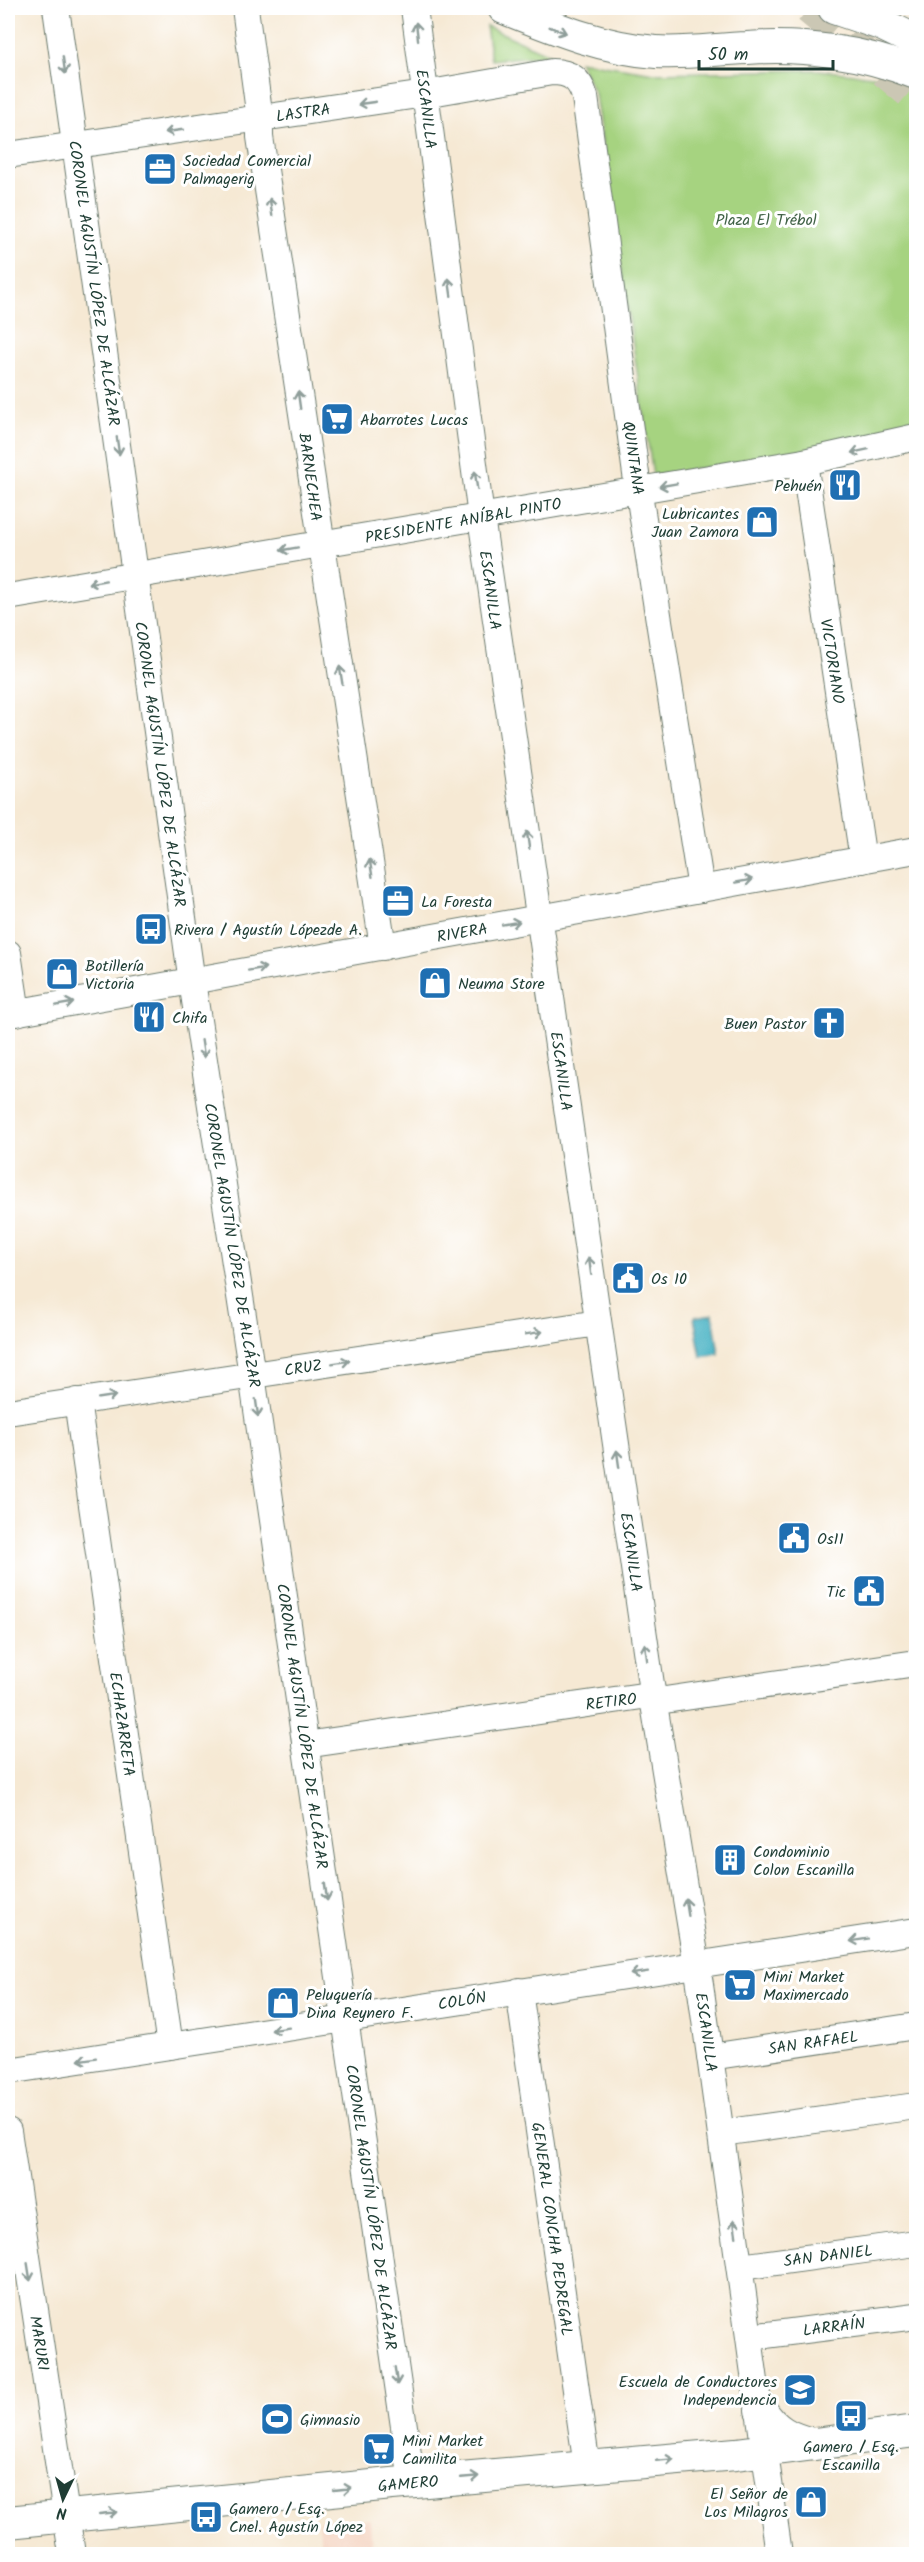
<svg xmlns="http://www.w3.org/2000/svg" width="924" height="2562" font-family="Kalam,sans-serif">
<rect width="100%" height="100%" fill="#fff"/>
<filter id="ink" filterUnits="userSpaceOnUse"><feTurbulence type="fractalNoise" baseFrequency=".0167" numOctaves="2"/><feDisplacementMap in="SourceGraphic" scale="12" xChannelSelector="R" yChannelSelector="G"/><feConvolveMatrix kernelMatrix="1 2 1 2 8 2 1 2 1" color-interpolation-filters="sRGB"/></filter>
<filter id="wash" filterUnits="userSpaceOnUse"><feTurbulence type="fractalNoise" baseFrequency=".008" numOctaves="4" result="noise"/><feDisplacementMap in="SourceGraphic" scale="24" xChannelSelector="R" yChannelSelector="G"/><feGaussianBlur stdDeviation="1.35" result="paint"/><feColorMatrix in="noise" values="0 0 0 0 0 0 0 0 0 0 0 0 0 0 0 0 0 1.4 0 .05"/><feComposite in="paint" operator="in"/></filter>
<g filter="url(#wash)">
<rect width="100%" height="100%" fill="#f6e9d4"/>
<polygon fill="#f4d3c0" points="370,2519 372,2554 321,2554 319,2521"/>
<g fill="#a6d380" stroke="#62885a" stroke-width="1.5">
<polygon points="486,26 551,55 491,60"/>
<polygon points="579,61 654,73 818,70 882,77 916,89 916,425 896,432 793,453 653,476 595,94"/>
</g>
<polygon fill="#45b1c3" stroke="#32777c" stroke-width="1.5" points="713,1314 719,1354 701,1357 694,1317"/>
</g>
<g filter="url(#ink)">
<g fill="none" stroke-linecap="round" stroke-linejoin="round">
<polyline stroke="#cbc7b4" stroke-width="33" stroke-dasharray="33 16" stroke-linecap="butt" points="809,8 916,97"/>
<defs>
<g id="minor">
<polyline points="56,8 190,968 252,1375 412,2482"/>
<polyline points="245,8 260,119 260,137 383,947"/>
<polyline points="414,8 481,517 653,1698 700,1984 779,2554"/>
<path d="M8,155L425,94L552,72C570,72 580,79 585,97L636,474L701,889"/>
<polyline points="804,462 863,860"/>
<polyline points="8,597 804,462 916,437"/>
<polyline points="8,953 17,1013"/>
<polyline points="8,1014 916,850"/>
<polyline points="77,1401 170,2046"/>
<polyline points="8,1412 598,1323"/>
<polyline points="305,1745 642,1696 665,1700 916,1663"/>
<polyline points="519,1991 587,2467"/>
<polyline points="710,2057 916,2026"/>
<polyline points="8,2071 916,1931"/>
<polyline points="8,2131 72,2554"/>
<polyline points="721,2133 916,2106"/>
<polyline points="740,2267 916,2243"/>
<polyline points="751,2337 916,2316"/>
</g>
<g id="major">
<path d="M504,8C554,28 602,48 656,52C687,54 716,49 747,48C803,44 864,52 916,73"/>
<polyline points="834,8 881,24 916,41"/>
<path d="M761,2410C774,2431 789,2438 812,2444"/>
<polyline points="8,2522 392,2484 736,2454 916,2431"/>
</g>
</defs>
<use href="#minor" stroke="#6a796c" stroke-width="28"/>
<use href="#major" stroke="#6a796c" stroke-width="34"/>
<use href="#minor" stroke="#fff" stroke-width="26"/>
<use href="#major" stroke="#fff" stroke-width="32"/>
</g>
<defs><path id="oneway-shaft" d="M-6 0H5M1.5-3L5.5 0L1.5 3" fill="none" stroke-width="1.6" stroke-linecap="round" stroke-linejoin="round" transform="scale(1.5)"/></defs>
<g stroke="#8f9e9a">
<use href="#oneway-shaft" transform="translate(558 30) rotate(21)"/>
<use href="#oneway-shaft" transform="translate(417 31) rotate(-97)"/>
<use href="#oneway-shaft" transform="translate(64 65) rotate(82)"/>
<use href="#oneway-shaft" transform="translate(367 103) rotate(172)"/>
<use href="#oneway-shaft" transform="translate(174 131) rotate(172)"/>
<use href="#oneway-shaft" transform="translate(271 207) rotate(-98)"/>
<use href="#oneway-shaft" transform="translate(450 287) rotate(-98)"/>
<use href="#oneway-shaft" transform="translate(299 400) rotate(-98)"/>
<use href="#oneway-shaft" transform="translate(118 446) rotate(82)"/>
<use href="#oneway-shaft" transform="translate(860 451) rotate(168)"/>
<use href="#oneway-shaft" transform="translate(476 480) rotate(-98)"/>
<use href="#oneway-shaft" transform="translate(668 485) rotate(170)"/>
<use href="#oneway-shaft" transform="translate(289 549) rotate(170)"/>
<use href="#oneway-shaft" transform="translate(97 582) rotate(170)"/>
<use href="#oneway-shaft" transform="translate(341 675) rotate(-99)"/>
<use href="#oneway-shaft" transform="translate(528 840) rotate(-98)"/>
<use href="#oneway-shaft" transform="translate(371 868) rotate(-99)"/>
<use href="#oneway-shaft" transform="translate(744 881) rotate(-10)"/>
<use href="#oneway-shaft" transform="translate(511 923) rotate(-10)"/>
<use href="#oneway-shaft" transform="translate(257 969) rotate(-10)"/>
<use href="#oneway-shaft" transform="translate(65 1004) rotate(-10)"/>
<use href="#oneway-shaft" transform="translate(203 1049) rotate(81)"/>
<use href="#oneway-shaft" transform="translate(590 1266) rotate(-98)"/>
<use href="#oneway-shaft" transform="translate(534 1333) rotate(-9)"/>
<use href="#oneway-shaft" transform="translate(341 1362) rotate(-9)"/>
<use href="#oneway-shaft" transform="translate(107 1397) rotate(-9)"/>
<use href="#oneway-shaft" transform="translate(257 1408) rotate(82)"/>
<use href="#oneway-shaft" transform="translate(618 1459) rotate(-98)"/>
<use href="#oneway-shaft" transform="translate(646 1652) rotate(-98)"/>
<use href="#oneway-shaft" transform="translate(326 1892) rotate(82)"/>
<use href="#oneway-shaft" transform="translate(687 1907) rotate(-99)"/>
<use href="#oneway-shaft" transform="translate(859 1940) rotate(171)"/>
<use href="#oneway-shaft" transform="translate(639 1973) rotate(171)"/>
<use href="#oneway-shaft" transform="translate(280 2029) rotate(171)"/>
<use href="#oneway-shaft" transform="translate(87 2059) rotate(171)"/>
<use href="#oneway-shaft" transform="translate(735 2228) rotate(-98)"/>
<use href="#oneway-shaft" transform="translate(29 2272) rotate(81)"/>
<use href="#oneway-shaft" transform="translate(396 2376) rotate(82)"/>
<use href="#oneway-shaft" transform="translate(665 2460) rotate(-5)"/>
<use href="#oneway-shaft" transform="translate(470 2477) rotate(-5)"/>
<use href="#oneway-shaft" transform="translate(343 2489) rotate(-6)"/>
<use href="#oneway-shaft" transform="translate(108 2513) rotate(-6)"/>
</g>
</g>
<defs>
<symbol id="office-square" viewBox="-11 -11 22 22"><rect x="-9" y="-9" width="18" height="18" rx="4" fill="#1f6fb2" stroke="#fff"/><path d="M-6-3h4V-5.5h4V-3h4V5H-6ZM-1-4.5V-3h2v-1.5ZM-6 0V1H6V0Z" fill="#fff"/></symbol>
<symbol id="supermarket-square" viewBox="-11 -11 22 22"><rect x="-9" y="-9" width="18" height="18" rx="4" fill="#1f6fb2" stroke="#fff"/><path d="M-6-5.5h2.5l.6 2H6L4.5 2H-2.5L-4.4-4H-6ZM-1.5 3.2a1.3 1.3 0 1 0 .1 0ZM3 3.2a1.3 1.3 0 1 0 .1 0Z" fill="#fff"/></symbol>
<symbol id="restaurant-square" viewBox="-11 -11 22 22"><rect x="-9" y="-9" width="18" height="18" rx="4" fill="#1f6fb2" stroke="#fff"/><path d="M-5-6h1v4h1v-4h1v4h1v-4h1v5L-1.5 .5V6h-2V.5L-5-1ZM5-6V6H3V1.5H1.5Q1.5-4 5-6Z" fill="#fff"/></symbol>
<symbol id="shop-square" viewBox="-11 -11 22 22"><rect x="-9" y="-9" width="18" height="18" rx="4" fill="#1f6fb2" stroke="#fff"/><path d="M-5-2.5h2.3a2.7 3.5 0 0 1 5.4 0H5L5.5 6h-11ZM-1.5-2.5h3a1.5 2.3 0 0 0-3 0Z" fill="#fff"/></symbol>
<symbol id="bus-square" viewBox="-11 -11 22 22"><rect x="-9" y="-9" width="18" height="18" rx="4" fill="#1f6fb2" stroke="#fff"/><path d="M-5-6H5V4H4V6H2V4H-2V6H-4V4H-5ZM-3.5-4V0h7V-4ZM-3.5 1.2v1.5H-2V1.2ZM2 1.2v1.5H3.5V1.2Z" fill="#fff"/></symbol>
<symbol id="church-square" viewBox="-11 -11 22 22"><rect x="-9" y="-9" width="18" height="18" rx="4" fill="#1f6fb2" stroke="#fff"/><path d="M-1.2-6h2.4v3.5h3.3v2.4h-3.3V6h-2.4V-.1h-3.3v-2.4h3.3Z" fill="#fff"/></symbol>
<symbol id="civic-square" viewBox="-11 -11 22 22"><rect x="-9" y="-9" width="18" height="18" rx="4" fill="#1f6fb2" stroke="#fff"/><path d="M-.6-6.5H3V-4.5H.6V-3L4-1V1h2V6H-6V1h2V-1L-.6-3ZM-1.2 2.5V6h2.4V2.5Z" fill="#fff"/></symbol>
<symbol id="building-square" viewBox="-11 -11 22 22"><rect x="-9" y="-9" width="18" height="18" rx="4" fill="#1f6fb2" stroke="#fff"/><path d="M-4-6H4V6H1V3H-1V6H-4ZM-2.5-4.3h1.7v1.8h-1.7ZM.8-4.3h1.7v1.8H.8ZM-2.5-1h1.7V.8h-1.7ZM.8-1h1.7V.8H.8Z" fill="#fff"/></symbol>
<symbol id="school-square" viewBox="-11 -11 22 22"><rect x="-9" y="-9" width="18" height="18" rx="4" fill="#1f6fb2" stroke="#fff"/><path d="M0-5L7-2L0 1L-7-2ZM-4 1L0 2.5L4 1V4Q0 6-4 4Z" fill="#fff"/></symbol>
<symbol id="stadium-square" viewBox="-11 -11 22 22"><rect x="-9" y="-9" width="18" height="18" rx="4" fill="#1f6fb2" stroke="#fff"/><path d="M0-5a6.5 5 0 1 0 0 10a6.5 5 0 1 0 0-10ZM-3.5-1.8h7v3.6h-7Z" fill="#fff"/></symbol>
</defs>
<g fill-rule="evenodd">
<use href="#office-square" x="141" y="150" width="38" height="38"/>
<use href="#supermarket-square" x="318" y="400" width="38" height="38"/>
<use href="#restaurant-square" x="826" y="466" width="38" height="38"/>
<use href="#shop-square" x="743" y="503" width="38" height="38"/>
<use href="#office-square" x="379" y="882" width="38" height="38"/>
<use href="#bus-square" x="132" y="910" width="38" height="38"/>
<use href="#shop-square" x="43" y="955" width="38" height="38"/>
<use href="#shop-square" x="416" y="964" width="38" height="38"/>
<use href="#restaurant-square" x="130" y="998" width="38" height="38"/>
<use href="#church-square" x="810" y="1004" width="38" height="38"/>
<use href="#civic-square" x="609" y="1259" width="38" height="38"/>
<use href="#civic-square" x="775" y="1519" width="38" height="38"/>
<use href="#civic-square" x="850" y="1572" width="38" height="38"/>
<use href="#building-square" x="711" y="1841" width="38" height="38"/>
<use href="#supermarket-square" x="721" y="1966" width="38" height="38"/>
<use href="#shop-square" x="264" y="1984" width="38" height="38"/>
<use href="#school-square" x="781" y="2371" width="38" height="38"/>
<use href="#bus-square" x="832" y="2397" width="38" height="38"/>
<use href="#stadium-square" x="258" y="2400" width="38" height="38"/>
<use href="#supermarket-square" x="360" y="2430" width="38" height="38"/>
<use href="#shop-square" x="792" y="2483" width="38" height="38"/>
<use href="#bus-square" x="187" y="2498" width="38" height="38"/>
</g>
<g text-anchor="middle" stroke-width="6" stroke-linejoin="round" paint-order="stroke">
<g font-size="16" fill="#1f3d34" stroke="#fff">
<text transform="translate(427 109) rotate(83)" y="6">ESCANILLA</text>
<text transform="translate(303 112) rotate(-8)" y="6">LASTRA</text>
<text transform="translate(95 283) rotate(82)" y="6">CORONEL AGUSTÍN LÓPEZ DE ALCÁZAR</text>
<text transform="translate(634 458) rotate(82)" y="6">QUINTANA</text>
<text transform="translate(311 477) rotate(82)" y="6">BARNECHEA</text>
<text transform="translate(463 520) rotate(-10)" y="6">PRESIDENTE ANÍBAL PINTO</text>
<text transform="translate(491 590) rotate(82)" y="6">ESCANILLA</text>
<text transform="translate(833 661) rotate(81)" y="6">VICTORIANO</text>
<text transform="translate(161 764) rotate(82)" y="6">CORONEL AGUSTÍN LÓPEZ DE ALCÁZAR</text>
<text transform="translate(462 932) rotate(-10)" y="6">RIVERA</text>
<text transform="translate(562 1071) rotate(82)" y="6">ESCANILLA</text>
<text transform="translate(233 1245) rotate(81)" y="6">CORONEL AGUSTÍN LÓPEZ DE ALCÁZAR</text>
<text transform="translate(303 1367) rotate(-9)" y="6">CRUZ</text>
<text transform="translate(632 1552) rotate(82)" y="6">ESCANILLA</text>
<text transform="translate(611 1701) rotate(-7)" y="6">RETIRO</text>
<text transform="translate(123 1724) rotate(82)" y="6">ECHAZARRETA</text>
<text transform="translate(303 1726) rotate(82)" y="6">CORONEL AGUSTÍN LÓPEZ DE ALCÁZAR</text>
<text transform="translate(462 2000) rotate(-9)" y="6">COLÓN</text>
<text transform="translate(707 2032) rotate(82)" y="6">ESCANILLA</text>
<text transform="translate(813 2042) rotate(-8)" y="6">SAN RAFAEL</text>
<text transform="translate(372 2207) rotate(82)" y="6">CORONEL AGUSTÍN LÓPEZ DE ALCÁZAR</text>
<text transform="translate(553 2229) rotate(82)" y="6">GENERAL CONCHA PEDREGAL</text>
<text transform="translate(828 2255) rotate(-7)" y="6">SAN DANIEL</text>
<text transform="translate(834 2326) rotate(-7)" y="6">LARRAÍN</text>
<text transform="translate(40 2343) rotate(81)" y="6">MARURI</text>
<text transform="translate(408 2483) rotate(-5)" y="6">GAMERO</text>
</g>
<g font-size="16" fill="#1f3d34" stroke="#fff" text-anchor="start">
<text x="183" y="166">Sociedad Comercial<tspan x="183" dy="18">Palmagerig</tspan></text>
<text x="360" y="425">Abarrotes Lucas</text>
<text x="822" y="491" text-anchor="end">Pehuén</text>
<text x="739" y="519" text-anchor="end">Lubricantes<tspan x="739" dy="18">Juan Zamora</tspan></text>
<text x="421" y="907">La Foresta</text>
<text x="174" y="935">Rivera / Agustín Lópezde A.</text>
<text x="85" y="971">Botillería<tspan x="85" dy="18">Victoria</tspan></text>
<text x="458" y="989">Neuma Store</text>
<text x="172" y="1023">Chifa</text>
<text x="806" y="1029" text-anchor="end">Buen Pastor</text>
<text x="651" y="1284">Os 10</text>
<text x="817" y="1544">Os11</text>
<text x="846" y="1597" text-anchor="end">Tic</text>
<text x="753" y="1857">Condominio<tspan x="753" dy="18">Colon Escanilla</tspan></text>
<text x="763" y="1982">Mini Market<tspan x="763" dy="18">Maximercado</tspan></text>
<text x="306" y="2000">Peluquería<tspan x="306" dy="18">Dina Reynero F.</tspan></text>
<text x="777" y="2387" text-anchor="end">Escuela de Conductores<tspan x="777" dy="18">Independencia</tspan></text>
<text x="300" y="2425">Gimnasio</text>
<text x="402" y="2446">Mini Market<tspan x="402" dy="18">Camilita</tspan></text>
<text x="851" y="2452" text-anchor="middle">Gamero / Esq.<tspan x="851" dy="18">Escanilla</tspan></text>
<text x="788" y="2499" text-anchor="end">El Señor de<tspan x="788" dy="18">Los Milagros</tspan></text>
<text x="229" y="2514">Gamero / Esq.<tspan x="229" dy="18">Cnel. Agustín López</tspan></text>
</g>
<g font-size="16" fill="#416247" stroke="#fff">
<text x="766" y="225">Plaza El Trébol</text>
</g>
</g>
<rect width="924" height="2562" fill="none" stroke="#fff" stroke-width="30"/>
<g transform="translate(63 2499) rotate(185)" stroke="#ffffff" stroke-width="4.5" paint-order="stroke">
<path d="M0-4.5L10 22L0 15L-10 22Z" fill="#1f3d34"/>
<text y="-9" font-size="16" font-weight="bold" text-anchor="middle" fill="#1f3d34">N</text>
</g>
<path d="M699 60v9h134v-9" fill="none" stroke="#1f3d34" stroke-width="3"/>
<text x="708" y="60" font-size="18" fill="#1f3d34" stroke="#ffffff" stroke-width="4.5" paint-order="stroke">50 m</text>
</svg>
